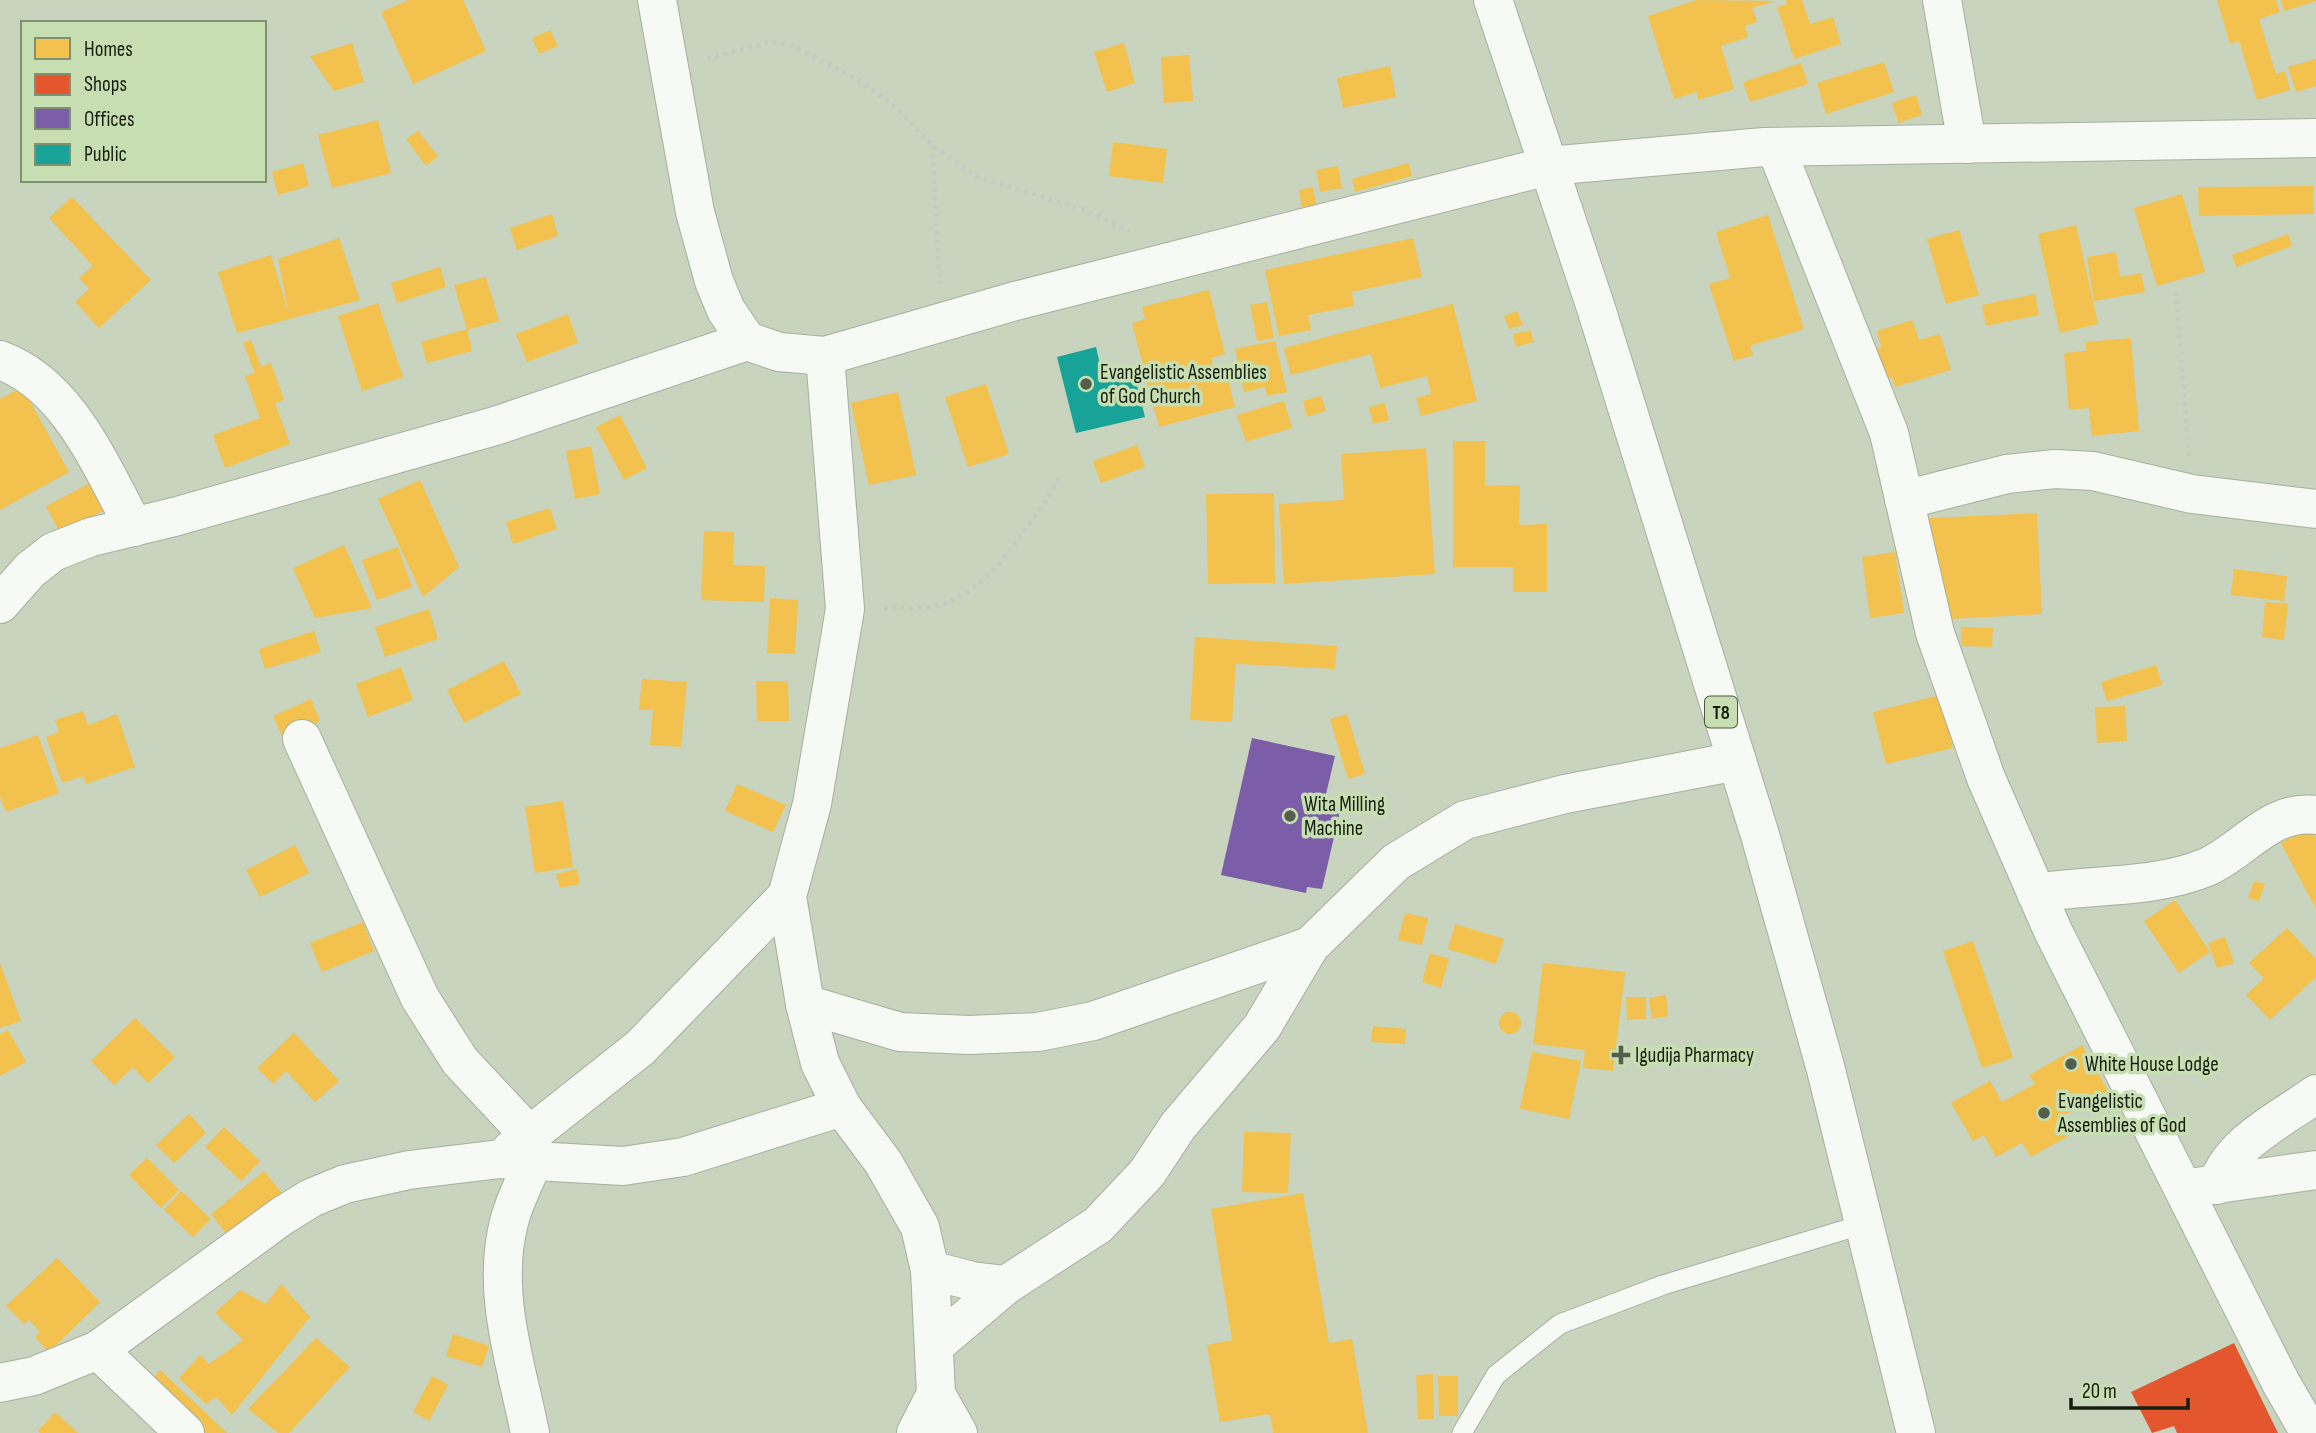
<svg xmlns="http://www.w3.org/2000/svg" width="2316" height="1433" font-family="'Sofia Sans Condensed',sans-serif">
<rect width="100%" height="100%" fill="#c8d4bd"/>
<g fill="#f2c14e">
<polygon points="409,0 463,0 486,51 413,84 381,12"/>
<polygon points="1697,0 1776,1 1752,8 1757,22 1745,26 1748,37 1721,46 1734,89 1698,100 1697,92 1674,99 1648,16"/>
<polygon points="1786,0 1802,0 1810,24 1833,17 1841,44 1794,59 1777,7 1787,4"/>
<polygon points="2217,0 2276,0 2280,12 2259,19 2276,74 2285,71 2290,90 2257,100 2239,41 2230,44"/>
<polygon points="2281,0 2316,0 2316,1 2284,11"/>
<polygon points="550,30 558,46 539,54 532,38"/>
<polygon points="352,43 364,82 334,91 310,56"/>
<polygon points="1124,43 1135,83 1107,92 1094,52"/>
<polygon points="1189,55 1193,101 1164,103 1161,57"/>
<polygon points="2316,59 2316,86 2296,92 2288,67"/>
<polygon points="1884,62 1894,92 1826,114 1817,83"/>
<polygon points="1801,63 1808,84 1750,102 1743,82"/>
<polygon points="1390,66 1396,97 1343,108 1337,78"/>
<polygon points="1916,95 1922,115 1898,123 1892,103"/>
<polygon points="378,120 391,173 332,188 318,135"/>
<polygon points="418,131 438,156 426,166 406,139"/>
<polygon points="1113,142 1167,149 1163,183 1109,176"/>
<polygon points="303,163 309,186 278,195 272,172"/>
<polygon points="1409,163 1412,176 1355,192 1352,179"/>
<polygon points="1338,166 1342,188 1320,192 1316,170"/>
<polygon points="2313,186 2314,214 2199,216 2198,187"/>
<polygon points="1313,187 1316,205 1302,207 1299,190"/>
<polygon points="2182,194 2205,272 2157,286 2134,208"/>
<polygon points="72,197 151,280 99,328 75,302 89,289 79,278 93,266 49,218"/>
<polygon points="552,214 558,236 517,250 510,228"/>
<polygon points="1768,215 1804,329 1750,346 1753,355 1734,361 1709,284 1730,278 1716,232"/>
<polygon points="2076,225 2098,324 2060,333 2038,234"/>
<polygon points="1959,230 1979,295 1946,304 1927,239"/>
<polygon points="2288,234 2292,246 2236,267 2232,255"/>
<polygon points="339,238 360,300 237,333 218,272 271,255 289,314 278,259"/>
<polygon points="1413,238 1422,277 1352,292 1354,306 1308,315 1311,330 1279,336 1265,270"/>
<polygon points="2116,252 2120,277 2141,273 2145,292 2094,301 2087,257"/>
<polygon points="440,267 446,287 397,303 391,283"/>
<polygon points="486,277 499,321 467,330 454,285"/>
<polygon points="1209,290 1225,354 1211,358 1216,375 1226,372 1235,407 1159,427 1132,323 1145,319 1142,307"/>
<polygon points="2035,294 2039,315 1986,326 1982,305"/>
<polygon points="1267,302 1274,338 1257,341 1250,305"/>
<polygon points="378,303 403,377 362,391 338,316"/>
<polygon points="1453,304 1477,401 1421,416 1416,398 1431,394 1427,376 1380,388 1371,354 1291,375 1284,348"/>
<polygon points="1517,311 1523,325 1509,329 1504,316"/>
<polygon points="568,314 578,343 527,362 516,334"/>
<polygon points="1912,320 1919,340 1940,334 1951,370 1895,387 1892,377 1878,381 1869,351 1881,347 1877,331"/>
<polygon points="467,329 472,351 427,363 421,342"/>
<polygon points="1530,330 1534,342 1516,347 1513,334"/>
<polygon points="2131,338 2139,431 2092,436 2089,408 2069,410 2064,353 2086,351 2086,342"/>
<polygon points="251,340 261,367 271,363 284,400 275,403 290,444 225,468 213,435 260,418 245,376 255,373 243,343"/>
<polygon points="1275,341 1287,392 1267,396 1265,387 1244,392 1235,349"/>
<polygon points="986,384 1009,454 968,467 945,397"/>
<polygon points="22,387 69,472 0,510 0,399"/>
<polygon points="898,392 916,475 869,485 851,403"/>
<polygon points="1321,396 1326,411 1307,417 1303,401"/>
<polygon points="1284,401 1292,428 1246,442 1237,415"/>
<polygon points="1385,403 1389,420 1373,424 1369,407"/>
<polygon points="620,415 647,468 624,480 596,427"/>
<polygon points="1453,441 1485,441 1485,486 1520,485 1519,525 1547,524 1547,592 1513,592 1513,567 1453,567"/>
<polygon points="1137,445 1145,467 1101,483 1093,461"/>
<polygon points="591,446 600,494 575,499 566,451"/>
<polygon points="1426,448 1435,574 1284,584 1279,504 1344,500 1341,454"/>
<polygon points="98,479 112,506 60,533 46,506"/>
<polygon points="420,480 459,567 423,597 378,499"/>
<polygon points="1274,493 1275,583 1208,584 1206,494"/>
<polygon points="550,508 557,529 513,544 506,522"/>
<polygon points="2037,513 2042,614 1934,620 1929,518"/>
<polygon points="704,531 734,532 733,565 765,566 764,602 701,600"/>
<polygon points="344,545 372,608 315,618 293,568"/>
<polygon points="398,547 412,587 377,600 362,560"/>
<polygon points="1895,552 1904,613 1870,618 1862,557"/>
<polygon points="2234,569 2287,576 2284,601 2231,595"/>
<polygon points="770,598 798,600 795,654 767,653"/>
<polygon points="2265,602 2288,604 2284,640 2262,637"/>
<polygon points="429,609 438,639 385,657 375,627"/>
<polygon points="1961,627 1993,628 1992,647 1961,646"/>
<polygon points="314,631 321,652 265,669 259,649"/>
<polygon points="1195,637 1337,646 1335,669 1236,664 1232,722 1190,720"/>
<polygon points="504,661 521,694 464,723 447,690"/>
<polygon points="2156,665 2162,685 2107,701 2101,682"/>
<polygon points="401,667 413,700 368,717 356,684"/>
<polygon points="642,679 687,682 681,747 650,745 653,710 639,710"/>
<polygon points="756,681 788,681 789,721 757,721"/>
<polygon points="1940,695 1953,748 1886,764 1873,712"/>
<polygon points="311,699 320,721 283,738 273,716"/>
<polygon points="2125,706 2127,741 2097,743 2095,707"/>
<polygon points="83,711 88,725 117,714 135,767 86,784 83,776 62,783 46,737 59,732 55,720"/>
<polygon points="1347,714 1365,774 1348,779 1330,719"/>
<polygon points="38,735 59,793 6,812 0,797 0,748"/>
<polygon points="737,784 786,805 773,832 725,811"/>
<polygon points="563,801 573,867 535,873 525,807"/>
<polygon points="2310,827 2316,838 2316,909 2281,843"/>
<polygon points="295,845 309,873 260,897 246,870"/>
<polygon points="577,869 580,884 560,888 556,874"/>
<polygon points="2254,881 2265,884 2259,901 2248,898"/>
<polygon points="2175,900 2210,952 2179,973 2144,921"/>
<polygon points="1405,913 1428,918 1422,945 1398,940"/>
<polygon points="363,922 374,951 322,972 310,943"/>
<polygon points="1455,924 1504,939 1496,964 1448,949"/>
<polygon points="2287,928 2316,959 2316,977 2270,1020 2246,995 2264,978 2249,963"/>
<polygon points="2225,937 2234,963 2217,968 2208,943"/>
<polygon points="1973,941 2013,1058 1982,1068 1943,951"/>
<polygon points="1430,953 1449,959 1441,988 1422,982"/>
<polygon points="0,963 21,1021 0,1028"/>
<polygon points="1543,963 1625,972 1613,1071 1583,1068 1585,1050 1533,1044"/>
<polygon points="1666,995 1668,1016 1652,1019 1649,998"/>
<polygon points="1626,997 1646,997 1646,1019 1627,1020"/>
<circle cx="1510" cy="1023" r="11"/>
<polygon points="135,1018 175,1057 148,1083 133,1067 114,1085 91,1061"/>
<polygon points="1373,1026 1406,1029 1405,1044 1371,1042"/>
<polygon points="8,1030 26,1062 0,1076 0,1034"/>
<polygon points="294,1033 339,1081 315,1102 286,1071 273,1084 257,1068"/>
<polygon points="2082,1045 2108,1091 2060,1118 2070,1135 2031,1157 2022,1143 1996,1157 1984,1135 1973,1141 1951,1103 1990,1081 2002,1102 2035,1084 2029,1075"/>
<polygon points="1532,1052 1581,1061 1569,1119 1520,1109"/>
<polygon points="189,1114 206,1133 174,1163 156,1145"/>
<polygon points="224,1127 260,1161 241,1181 205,1147"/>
<polygon points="1244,1132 1291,1133 1288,1193 1242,1192"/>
<polygon points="147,1158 179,1190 161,1208 129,1175"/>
<polygon points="264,1171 285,1197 231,1240 211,1214"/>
<polygon points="181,1191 211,1219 193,1237 164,1210"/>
<polygon points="1303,1193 1329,1343 1352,1339 1368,1433 1273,1433 1270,1414 1220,1422 1207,1345 1232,1340 1211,1209"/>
<polygon points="57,1258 100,1302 49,1352 35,1337 40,1332 29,1320 24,1324 6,1306"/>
<polygon points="281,1284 310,1317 232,1415 216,1397 206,1404 179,1378 200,1355 209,1364 243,1340 215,1313 240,1290 266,1304"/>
<polygon points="453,1334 489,1346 482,1367 446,1356"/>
<polygon points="316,1338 350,1367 289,1433 278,1433 248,1409"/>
<polygon points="160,1370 227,1433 194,1433 145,1387"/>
<polygon points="1433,1374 1434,1419 1418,1419 1416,1375"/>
<polygon points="432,1376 448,1385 429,1421 413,1412"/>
<polygon points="1438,1376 1458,1376 1458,1416 1439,1416"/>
<polygon points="55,1412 78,1433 40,1433 38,1431"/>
</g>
<polygon fill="#e4572e" points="2234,1343 2278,1433 2177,1433 2174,1426 2152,1433 2131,1392"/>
<polygon fill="#7b5ea7" points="1252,738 1335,756 1323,807 1340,811 1322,889 1307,887 1306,893 1221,875"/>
<polygon fill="#17a398" points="1096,347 1102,373 1132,365 1145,417 1076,433 1057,357"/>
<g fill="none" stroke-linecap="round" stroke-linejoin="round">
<defs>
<polyline id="lane" points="1462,1433 1496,1375 1560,1324 1663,1285 1864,1224"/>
<g id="street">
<polyline points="657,0 695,212 714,281 726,310 747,341 779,352 825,356 1015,301 1548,166"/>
<polyline points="1942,0 1967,144"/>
<polyline points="1776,148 1889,433 1935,633 1986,778 2053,931 2281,1383 2310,1433"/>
<polyline points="825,356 845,609 812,804 787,896 805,1004 820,1063 842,1107 883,1162 920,1227 930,1270 936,1394 916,1433"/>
<path d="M0,360C69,385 101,467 134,527"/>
<polyline points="1904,500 2007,474 2055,469 2093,471 2192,494 2316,509"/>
<polyline points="0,604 30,570 53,552 91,537 174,517 495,426 747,341"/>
<polyline points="302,739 420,998 460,1061 530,1136"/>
<path d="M2036,893C2092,884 2154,889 2207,867C2245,850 2270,809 2316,815"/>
<polyline points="805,1004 900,1032 969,1035 1038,1032 1093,1021 1310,946"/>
<polyline points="511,1150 640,1048 787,896"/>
<path d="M2217,1185C2231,1142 2282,1119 2316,1094"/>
<polyline points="2196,1187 2316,1170"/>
<polyline points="930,1270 972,1281 1006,1285"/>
<polyline points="934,1346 1006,1285 1098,1225 1147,1173 1178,1126 1262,1027 1310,946 1396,862 1465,820 1565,794 1737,761"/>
<polyline points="98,1350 185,1433"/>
<polyline points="0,1383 34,1376 98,1350 282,1216 311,1198 345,1184 409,1170 500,1159 623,1166 683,1157 842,1107"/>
<polyline points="936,1394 958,1433"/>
<path d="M530,1433C516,1363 491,1293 509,1222C514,1202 525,1181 533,1162"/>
</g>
<polyline id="secondary" points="1548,166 1764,147 2316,138"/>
<polyline id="primary" points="1493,0 1595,305 1760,835 1825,1066 1916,1433"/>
</defs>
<use href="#lane" stroke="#a6b09d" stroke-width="21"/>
<use href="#street" stroke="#a6b09d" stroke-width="40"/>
<use href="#secondary" stroke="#a6b09d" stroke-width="40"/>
<use href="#primary" stroke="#a6b09d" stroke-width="40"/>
<g stroke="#c6cac4" stroke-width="4.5" stroke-dasharray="3.5 5" stroke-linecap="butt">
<polyline points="707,58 765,43 789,44 864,83 898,109 932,145 977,177 1082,209 1129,231"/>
<polyline points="932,146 940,284"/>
<polyline points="2176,292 2189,455"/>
<path d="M884,608C905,607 930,610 949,602C995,583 1034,518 1061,477"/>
</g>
<use href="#lane" stroke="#f7f9f5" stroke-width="19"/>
<use href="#street" stroke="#f7f9f5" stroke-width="38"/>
<use href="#secondary" stroke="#f7f9f5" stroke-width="38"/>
<use href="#primary" stroke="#f7f9f5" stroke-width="38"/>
</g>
<g fill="#545e4c" stroke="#c7deb3" stroke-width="2.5">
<circle cx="1086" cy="384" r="7"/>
<circle cx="1290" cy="816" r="7"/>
<path d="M1617.5 1044.5h7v7h7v7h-7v7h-7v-7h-7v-7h7z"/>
<circle cx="2071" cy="1064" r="7"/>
<circle cx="2044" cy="1113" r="7"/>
</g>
<g text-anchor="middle" stroke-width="7" stroke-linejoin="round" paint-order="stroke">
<rect fill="#c7deb3" stroke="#4b5840" stroke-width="2" x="1705" y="696.5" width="32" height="31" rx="5"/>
<g font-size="19" font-weight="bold" fill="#161e0f">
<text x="1721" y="719">T8</text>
</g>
<g font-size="21" fill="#161e0f" stroke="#c7deb3" text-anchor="start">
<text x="1100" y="379">Evangelistic Assemblies<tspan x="1100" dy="24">of God Church</tspan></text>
<text x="1304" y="811">Wita Milling<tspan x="1304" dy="24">Machine</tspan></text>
<text x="1635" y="1062">Igudija Pharmacy</text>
<text x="2085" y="1071">White House Lodge</text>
<text x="2058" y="1108">Evangelistic<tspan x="2058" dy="24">Assemblies of God</tspan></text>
</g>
</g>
<rect x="21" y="21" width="245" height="161" fill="#c7deb3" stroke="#809171" stroke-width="2"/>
<rect x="35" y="38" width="35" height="21" fill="#f2c14e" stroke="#809171" stroke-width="2"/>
<text x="84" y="56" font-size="21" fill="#161e0f">Homes</text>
<rect x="35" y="74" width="35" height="21" fill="#e4572e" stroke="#809171" stroke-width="2"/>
<text x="84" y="91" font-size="21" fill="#161e0f">Shops</text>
<rect x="35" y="108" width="35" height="21" fill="#7b5ea7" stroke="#809171" stroke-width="2"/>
<text x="84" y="126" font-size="21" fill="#161e0f">Offices</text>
<rect x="35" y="144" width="35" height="21" fill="#17a398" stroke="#809171" stroke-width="2"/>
<text x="84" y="161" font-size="21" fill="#161e0f">Public</text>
<path d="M2071 1398v10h117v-10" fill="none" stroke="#161e0f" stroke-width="3.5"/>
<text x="2082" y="1398" font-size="21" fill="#161e0f" stroke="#c7deb3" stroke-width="5" paint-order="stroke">20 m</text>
</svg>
